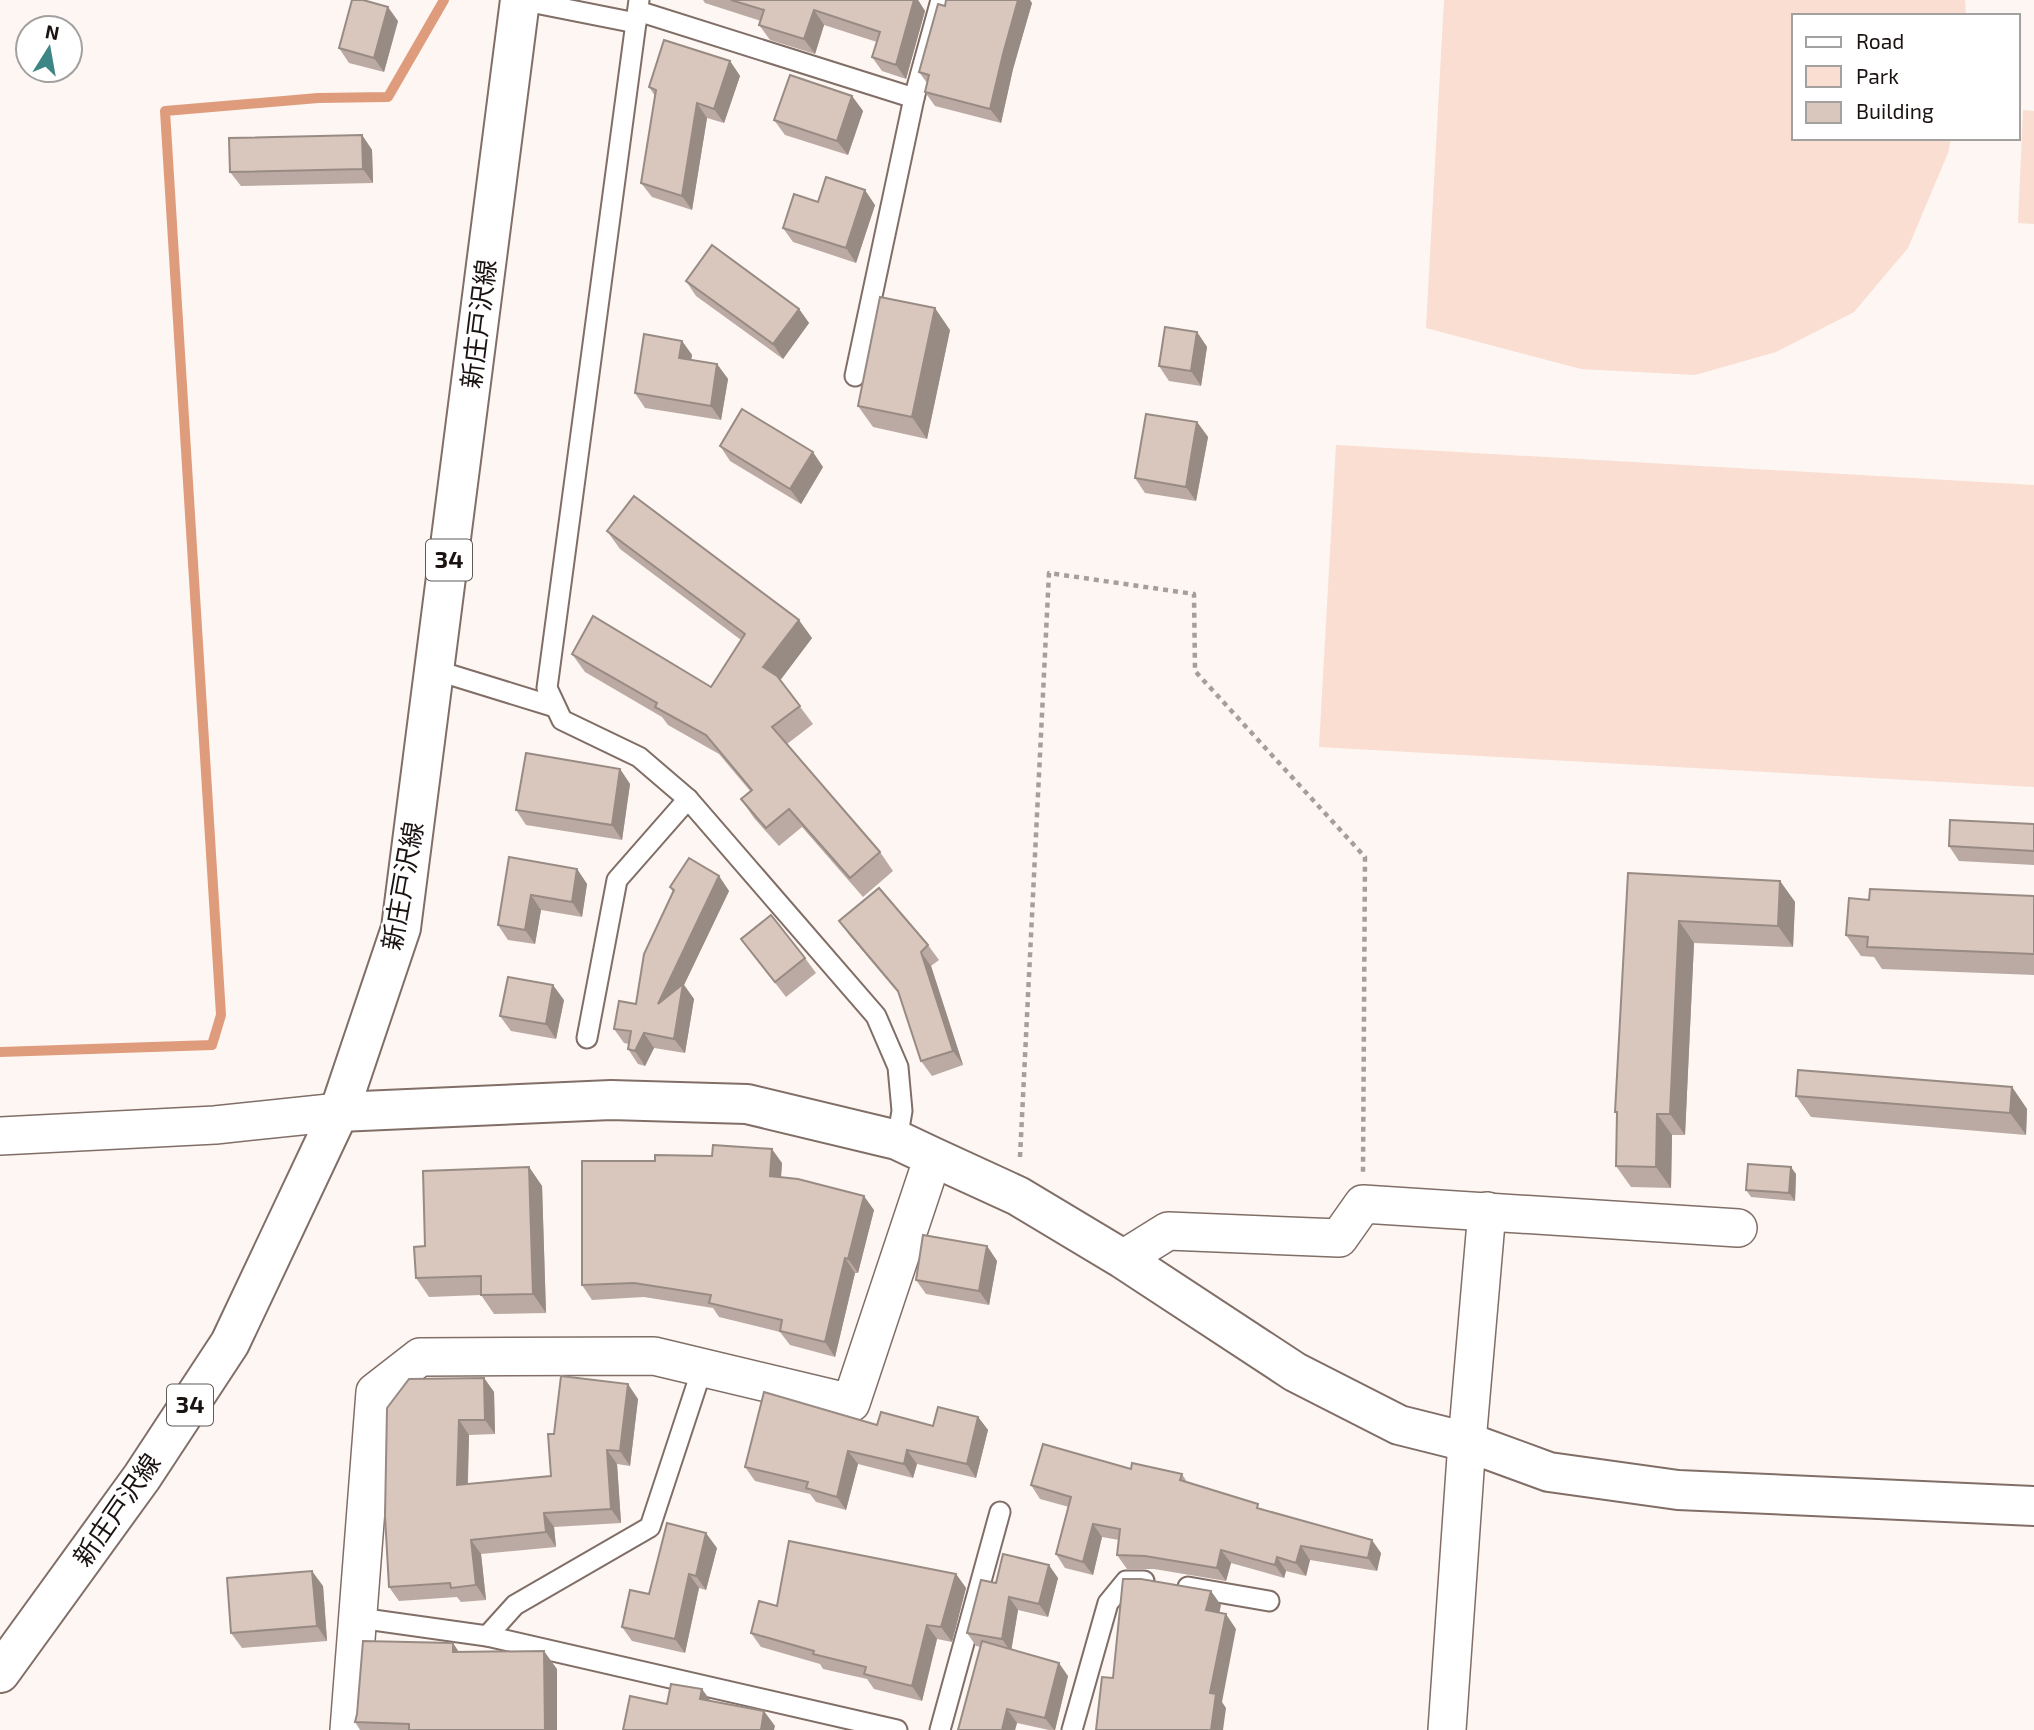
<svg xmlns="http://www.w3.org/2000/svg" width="2034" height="1730" font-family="'Exo 2','Noto Sans JP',sans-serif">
<rect width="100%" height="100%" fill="#fef6f2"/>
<g fill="#f9ded1">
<polygon points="1444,0 1965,0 1966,16 1794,16 1794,138 1951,138 1948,153 1908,248 1854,312 1776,352 1695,375 1581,369 1426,328"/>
<polygon points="2023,110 2034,111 2034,224 2018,223"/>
<polygon points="1336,445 2034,485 2034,787 1319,747"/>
</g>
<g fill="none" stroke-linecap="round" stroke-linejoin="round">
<polyline stroke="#df9c7d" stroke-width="10" points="0,1052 212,1045 221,1015 165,111 318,98 388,97 444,0"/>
<defs>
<g id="lane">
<polyline points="520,0 636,23"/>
<polyline points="639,0 547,688 562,720 639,757 688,799 876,1016 898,1067 902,1111 897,1140"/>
<polyline points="638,11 914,98"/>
<polyline points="855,376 914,98 941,0"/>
<polyline points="435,670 555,707"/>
<polyline points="587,1038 617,880 688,799"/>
<polyline points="1188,1587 1269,1601"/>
<polyline points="359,1618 487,1636 897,1730"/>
<polyline points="487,1636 515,1605 650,1527 703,1366"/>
<polyline points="940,1730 1000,1512"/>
<polyline points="1072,1730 1108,1603 1126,1581 1144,1581"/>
</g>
<g id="street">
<polyline points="0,1136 215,1125 339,1112"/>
<polyline points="1123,1259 1168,1231 1339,1238 1363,1204 1738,1228"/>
<polyline points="349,1730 375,1392 420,1357 654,1356 851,1403 933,1157"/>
<polyline points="1447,1730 1467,1442 1487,1211"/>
</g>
<polyline id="secondary" points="339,1112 611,1100 747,1104 897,1140 933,1157 1018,1196 1123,1259 1295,1372 1399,1425 1467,1442 1549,1472 1678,1490 2034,1506"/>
<polyline id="primary" points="0,1673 142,1477 230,1343 339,1112 401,928 520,0"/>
</defs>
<use href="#lane" stroke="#806e67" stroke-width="23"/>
<use href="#street" stroke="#806e67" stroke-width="40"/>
<use href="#secondary" stroke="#806e67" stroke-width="42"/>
<use href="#primary" stroke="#806e67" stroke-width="42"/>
<polyline stroke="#a59e9b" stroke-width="4.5" stroke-dasharray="5 5" stroke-linecap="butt" points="1020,1157 1049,573 1194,594 1195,671 1365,857 1363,1172"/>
<use href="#lane" stroke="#fff" stroke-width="19"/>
<use href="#street" stroke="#fff" stroke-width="37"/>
<use href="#secondary" stroke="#fff" stroke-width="38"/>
<use href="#primary" stroke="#fff" stroke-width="38"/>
</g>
<g fill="#bbaaa3">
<polygon points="703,0 918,0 925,11 906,79 882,71 872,57 877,42 824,25 815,54 770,40 759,25 761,21 705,3"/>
<polygon points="1032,3 1013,69 1001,123 935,106 925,92 927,83 919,72 945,6"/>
<polygon points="398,21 384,72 349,63 339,48"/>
<polygon points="730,61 740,76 724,123 707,118 692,210 652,197 641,183 655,96 649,87"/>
<polygon points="852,96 863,111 848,155 785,135 774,120"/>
<polygon points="362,135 372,150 373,183 241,186 230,172"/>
<polygon points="818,202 875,205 856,263 793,242 783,228"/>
<polygon points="686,281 799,309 809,323 783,359 696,296"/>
<polygon points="950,330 927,439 873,427 858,406"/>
<polygon points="1197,332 1207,347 1201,386 1169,381 1159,366"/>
<polygon points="682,341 692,355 691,360 717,364 728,379 721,420 645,408 635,393"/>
<polygon points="1197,422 1208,437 1196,501 1145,493 1135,478"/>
<polygon points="720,446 823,467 801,504 730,461"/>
<polygon points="607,531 812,638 780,680 813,724 787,744 880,852 893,871 863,897 802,827 779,846 754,818 741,799 751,792 719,754 668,725 662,717 585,672 572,654 711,687 741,640 620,549"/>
<polygon points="620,769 630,784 622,840 526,825 516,810"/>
<polygon points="2034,824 2034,865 1959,861 1949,846"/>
<polygon points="509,857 577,869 587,884 582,917 541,910 535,944 508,940 498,925"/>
<polygon points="1628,873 1780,881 1795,902 1793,947 1694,943 1685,1135 1672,1135 1671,1188 1631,1187 1616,1166 1617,1115 1615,1112"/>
<polygon points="719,876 729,891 684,985 694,999 685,1053 654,1048 645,1066 638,1064 628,1049 629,1044 624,1043 614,1029 636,1004 673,892 670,887"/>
<polygon points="2034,896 2034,975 1882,969 1874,957 1861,956 1846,935 1869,900"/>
<polygon points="839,921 928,945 939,960 931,966 963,1065 932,1076 921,1061 900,995 850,936"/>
<polygon points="741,939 805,958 816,973 786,997"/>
<polygon points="564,1000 556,1039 511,1031 500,1016"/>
<polygon points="2012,1087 2027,1109 2026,1135 1811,1117 1796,1096"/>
<polygon points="782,1163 781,1177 874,1210 858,1273 855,1273 835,1357 790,1345 780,1332 719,1317 713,1308 644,1297 592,1300 582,1285"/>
<polygon points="529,1167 542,1186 546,1313 494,1314 481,1295 429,1297 416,1278 425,1246"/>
<polygon points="1796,1174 1795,1201 1751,1197 1746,1190"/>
<polygon points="987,1246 997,1261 989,1305 926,1294 916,1280"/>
<polygon points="484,1378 494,1392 495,1434 469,1435 468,1484 551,1476 554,1434 638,1399 630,1466 617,1464 621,1523 554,1527 556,1547 481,1554 486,1600 461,1602 457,1597 399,1601 389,1587 385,1516"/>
<polygon points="978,1417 988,1430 976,1478 917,1464 913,1478 858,1464 846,1510 816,1502 810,1494 755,1481 745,1467 877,1425 933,1426"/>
<polygon points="1131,1469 1182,1474 1187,1482 1381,1553 1377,1571 1310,1560 1306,1576 1286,1571 1284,1578 1231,1563 1226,1581 1154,1569 1127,1569 1117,1555 1119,1540 1102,1537 1093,1575 1065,1568 1056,1554 1069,1507 1040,1499 1031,1485"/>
<polygon points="717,1548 706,1590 699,1588 685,1653 632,1641 622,1627 649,1594"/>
<polygon points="956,1574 966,1588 952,1642 937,1639 922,1701 874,1689 867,1679 823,1669 820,1664 761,1647 751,1633 777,1606"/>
<polygon points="1058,1578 1048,1617 1018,1610 1011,1650 1068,1676 1055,1730 1049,1730 1017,1723 1015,1730 981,1647 976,1646 967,1633 996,1583"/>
<polygon points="323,1586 327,1641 242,1648 231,1633"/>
<polygon points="459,1652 557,1669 557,1730 360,1730 355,1722"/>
</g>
<g fill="#988b84">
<polygon points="914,0 918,0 925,11 906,79 896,65"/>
<polygon points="1018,0 1030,0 1032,3 1013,69 1001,123 990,109 1003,54"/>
<polygon points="388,7 398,21 384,72 374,58"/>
<polygon points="814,10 824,25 815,54 804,39"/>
<polygon points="730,61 740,76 724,123 714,109"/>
<polygon points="852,96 863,111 848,155 837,141"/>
<polygon points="697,103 707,118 692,210 682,196"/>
<polygon points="362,135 372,150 373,183 363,169"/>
<polygon points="865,190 875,205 856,263 846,248"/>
<polygon points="935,308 950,330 927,439 912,417"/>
<polygon points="799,309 809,323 783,359 773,344"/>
<polygon points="1197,332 1207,347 1201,386 1191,371"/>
<polygon points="682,341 692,355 689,373 679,358"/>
<polygon points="717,364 728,379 721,420 711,406"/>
<polygon points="1197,422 1208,437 1196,501 1186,487"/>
<polygon points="813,452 823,467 801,504 790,489"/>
<polygon points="799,620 812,638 776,686 763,667"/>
<polygon points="620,769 630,784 622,840 612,825"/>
<polygon points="577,869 587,884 582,917 572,902"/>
<polygon points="719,876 729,891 684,985 694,999 685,1053 674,1039 658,1004"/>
<polygon points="1780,881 1795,902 1793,947 1778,926"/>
<polygon points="531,895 541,910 535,944 525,930"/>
<polygon points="1679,921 1694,943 1685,1135 1670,1114"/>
<polygon points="921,952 931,966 963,1065 953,1051"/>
<polygon points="553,985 564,1000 556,1039 546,1024"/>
<polygon points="644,1033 654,1048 645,1066 635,1051"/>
<polygon points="2012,1087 2027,1109 2026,1135 2010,1113"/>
<polygon points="1657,1114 1672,1135 1671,1188 1656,1167"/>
<polygon points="772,1149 782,1163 780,1190 770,1176"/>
<polygon points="529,1167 542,1186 546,1313 533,1294"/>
<polygon points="1791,1167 1796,1174 1795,1201 1789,1193"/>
<polygon points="864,1196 874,1210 858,1273 848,1259"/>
<polygon points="987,1246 997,1261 989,1305 979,1291"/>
<polygon points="845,1258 855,1273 835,1357 825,1342"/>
<polygon points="484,1378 494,1392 495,1434 485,1420"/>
<polygon points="628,1384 638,1399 630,1466 620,1451"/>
<polygon points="978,1417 988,1430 976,1478 967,1464"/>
<polygon points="459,1420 469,1435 467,1499 457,1485"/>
<polygon points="607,1450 617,1464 621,1523 611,1509"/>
<polygon points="907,1450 917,1464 913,1478 904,1464"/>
<polygon points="848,1451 858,1464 846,1510 837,1497"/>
<polygon points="544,1513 554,1527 556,1547 546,1532"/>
<polygon points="1093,1524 1102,1537 1093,1575 1083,1562"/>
<polygon points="706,1533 717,1548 706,1590 696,1576"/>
<polygon points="471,1540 481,1554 486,1600 476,1585"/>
<polygon points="1372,1540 1381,1553 1377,1571 1368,1558"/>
<polygon points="1301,1546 1310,1560 1306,1576 1296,1563"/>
<polygon points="1221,1550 1231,1563 1226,1581 1217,1568"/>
<polygon points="1277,1557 1286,1571 1284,1578 1275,1565"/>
<polygon points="1049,1565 1058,1578 1048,1617 1039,1604"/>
<polygon points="312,1571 323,1586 327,1641 317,1626"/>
<polygon points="689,1574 699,1588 685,1653 675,1639"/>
<polygon points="956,1574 966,1588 952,1642 941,1627"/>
<polygon points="1211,1591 1221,1605 1217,1625 1206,1610"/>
<polygon points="1009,1597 1018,1610 1011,1652 1002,1639"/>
<polygon points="1226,1614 1236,1629 1222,1702 1226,1708 1223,1730 1211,1730 1210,1693"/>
<polygon points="927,1625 937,1639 922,1701 912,1686"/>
<polygon points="453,1643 465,1661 453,1652"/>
<polygon points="544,1651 557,1669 557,1730 545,1730"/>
<polygon points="1059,1663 1068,1676 1055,1730 1054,1730 1045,1718"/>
<polygon points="702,1689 713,1704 700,1699"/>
<polygon points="1007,1709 1017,1723 1015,1730 1002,1730"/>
<polygon points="764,1711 775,1726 774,1730 761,1730"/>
</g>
<g fill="#d9c6bd" stroke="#988b84" stroke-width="2">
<polygon points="352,0 363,0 388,7 374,58 339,48"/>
<polygon points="731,0 914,0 896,65 872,57 880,32 814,10 804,39 759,25 764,10"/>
<polygon points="946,0 1018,0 1003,54 990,109 925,92 929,75 919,72 938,4 945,6"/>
<polygon points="664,40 730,61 714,109 697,103 682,196 641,183 656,90 649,87"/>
<polygon points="790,75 852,96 837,141 774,120"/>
<polygon points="362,135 363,169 230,172 229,138"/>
<polygon points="826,177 865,190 846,248 783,228 794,194 818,202"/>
<polygon points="712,245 799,309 773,344 686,281"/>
<polygon points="880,297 935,308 912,417 858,406"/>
<polygon points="1165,327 1197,332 1191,371 1159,366"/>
<polygon points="644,334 682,341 679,358 717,364 711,406 635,393"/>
<polygon points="742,409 813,452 790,489 720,446"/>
<polygon points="1146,414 1197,422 1186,487 1135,478"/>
<polygon points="634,496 799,620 763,667 777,676 800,706 772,727 880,852 850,878 789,809 766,828 741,799 752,790 706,735 655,707 657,703 572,654 593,616 711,687 745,634 607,531"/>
<polygon points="526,753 620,769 612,825 516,810"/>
<polygon points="1950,820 2034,824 2034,851 1949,846"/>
<polygon points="509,857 577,869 572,902 531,895 525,930 498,925"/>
<polygon points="689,858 719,876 658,1004 683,984 674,1039 644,1033 635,1051 628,1049 631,1031 614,1029 619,1001 636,1004 644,954 674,890 670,887"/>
<polygon points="1628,873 1780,881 1778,926 1679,921 1670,1114 1657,1114 1656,1167 1616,1166 1617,1112 1615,1112"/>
<polygon points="879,888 928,945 921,952 953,1051 921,1061 898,991 839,921"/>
<polygon points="1870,889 2034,896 2034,954 1867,947 1868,937 1846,935 1849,898 1869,900"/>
<polygon points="771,915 805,958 775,982 741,939"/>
<polygon points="508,977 553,985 546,1024 500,1016"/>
<polygon points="1798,1070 2012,1087 2010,1113 1796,1096"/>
<polygon points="713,1145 772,1149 770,1176 798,1179 864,1196 848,1259 845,1258 825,1342 780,1331 782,1320 709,1303 711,1295 634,1283 582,1285 582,1161 655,1161 655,1155 712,1156"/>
<polygon points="1748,1164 1791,1167 1789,1193 1746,1190"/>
<polygon points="529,1167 533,1294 481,1295 481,1276 416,1278 414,1247 425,1246 423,1171"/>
<polygon points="923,1235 987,1246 979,1291 916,1280"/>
<polygon points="561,1376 628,1384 620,1451 607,1450 611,1509 544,1513 546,1532 471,1540 476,1585 451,1588 450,1583 389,1587 385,1516 387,1408 409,1379 484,1378 485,1420 459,1420 457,1485 551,1476 548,1434 554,1434"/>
<polygon points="764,1392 877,1425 881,1412 933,1426 938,1407 978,1417 967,1464 907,1450 904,1464 848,1451 837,1497 806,1488 808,1482 745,1467"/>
<polygon points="1043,1444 1131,1469 1132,1463 1182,1474 1180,1480 1258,1504 1257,1508 1372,1540 1368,1558 1301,1546 1296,1563 1277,1557 1275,1565 1221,1550 1217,1568 1145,1556 1117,1555 1120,1529 1093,1524 1083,1562 1056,1554 1071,1497 1031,1485"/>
<polygon points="667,1523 706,1533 696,1576 689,1574 675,1639 622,1627 630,1590 649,1594"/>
<polygon points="789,1541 956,1574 941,1627 927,1625 912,1686 864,1674 866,1667 813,1654 814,1651 751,1633 759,1601 777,1606"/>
<polygon points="1003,1554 1049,1565 1039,1604 1009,1597 1002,1639 967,1633 981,1580 996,1583"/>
<polygon points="312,1571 317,1626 231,1633 227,1578"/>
<polygon points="1123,1579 1141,1579 1211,1591 1206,1610 1226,1614 1210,1693 1216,1694 1211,1730 1096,1730 1102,1677 1113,1678"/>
<polygon points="363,1641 453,1643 453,1652 544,1651 545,1730 409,1730 409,1724 355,1722 357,1714"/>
<polygon points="982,1641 1059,1663 1045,1718 1007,1709 1002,1730 958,1730"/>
<polygon points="671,1684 702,1689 700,1699 764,1711 761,1730 623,1730 630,1696 667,1704"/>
</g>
<g text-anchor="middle" stroke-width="5" stroke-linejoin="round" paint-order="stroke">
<g fill="#fff" stroke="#5f5a58" stroke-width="2">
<rect x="426" y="539.5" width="46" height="41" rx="5"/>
<rect x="167" y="1384.5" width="46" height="41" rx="5"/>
</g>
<g font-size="24" font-weight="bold" fill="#1a1311">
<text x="449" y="568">34</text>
<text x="190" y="1413">34</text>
</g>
<g font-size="26" fill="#1a1311" stroke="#fff">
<text transform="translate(479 324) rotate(-83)" y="9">新庄戸沢線</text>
<text transform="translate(403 886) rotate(-80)" y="9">新庄戸沢線</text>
<text transform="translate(117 1510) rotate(-55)" y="9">新庄戸沢線</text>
</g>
</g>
<rect x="1792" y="14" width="228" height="126" fill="#ffffff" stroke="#a3a1a0" stroke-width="2"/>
<rect x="1806" y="37" width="35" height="10" fill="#ffffff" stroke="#a3a1a0" stroke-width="2"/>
<text x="1856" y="49" font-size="21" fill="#1a1311">Road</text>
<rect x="1806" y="66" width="35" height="21" fill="#f9ded1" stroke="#a3a1a0" stroke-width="2"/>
<text x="1856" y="84" font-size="21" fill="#1a1311">Park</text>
<rect x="1806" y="102" width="35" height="21" fill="#d9c6bd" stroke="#a3a1a0" stroke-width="2"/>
<text x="1856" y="119" font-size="21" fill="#1a1311">Building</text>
<g transform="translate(49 49) rotate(11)"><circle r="33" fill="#ffffff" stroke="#a3a1a0" stroke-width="2"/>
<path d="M0-5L12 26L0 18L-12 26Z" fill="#3e8686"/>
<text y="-10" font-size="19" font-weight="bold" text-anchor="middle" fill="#1a1311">N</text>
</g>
</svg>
